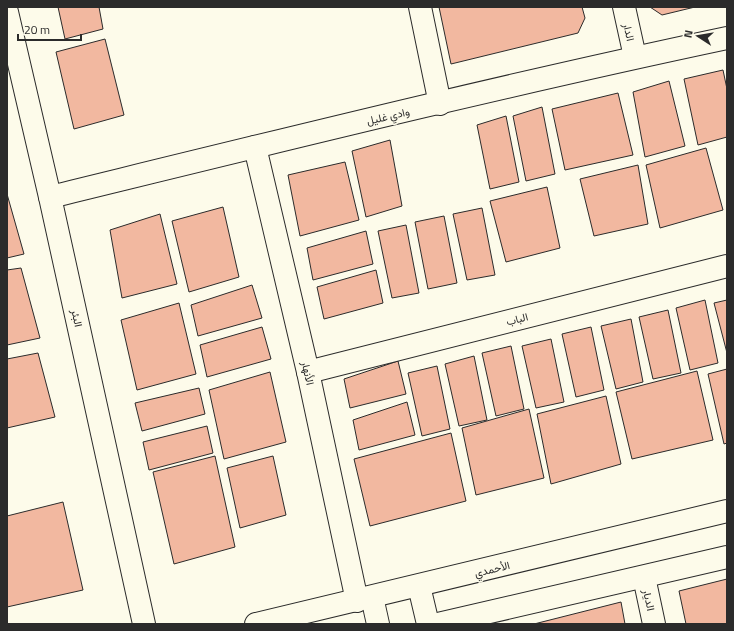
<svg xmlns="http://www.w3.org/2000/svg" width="734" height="631" font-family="'Titillium Web',Vazirmatn,sans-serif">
<rect width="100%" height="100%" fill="#fdfbea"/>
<g fill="#f2b8a0" stroke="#2b2b2b">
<polygon points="58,7 99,7 103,29 65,39"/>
<polygon points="439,7 582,7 585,18 578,33 451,64"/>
<polygon points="650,7 695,7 662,15"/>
<polygon points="105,39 124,115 74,129 56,52"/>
<polygon points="723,70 727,89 727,137 698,145 684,79"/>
<polygon points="669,81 685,146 645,157 633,92"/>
<polygon points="618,93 633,155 565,170 552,109"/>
<polygon points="542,107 555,174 526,181 513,116"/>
<polygon points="506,116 519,182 490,189 477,125"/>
<polygon points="390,140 402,206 366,217 352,151"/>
<polygon points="706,148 723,210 660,228 646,165"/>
<polygon points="345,162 359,220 300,236 288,175"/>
<polygon points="638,165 648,224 594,236 580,179"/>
<polygon points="547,187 560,248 506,262 490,201"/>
<polygon points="7,194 24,254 7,258"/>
<polygon points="223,207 239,277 189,292 172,221"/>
<polygon points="482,208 495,275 467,280 453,214"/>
<polygon points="160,214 177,284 122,298 110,230"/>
<polygon points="444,216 457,283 428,289 415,222"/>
<polygon points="406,225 419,293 392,298 378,231"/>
<polygon points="366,231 373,264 313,280 307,248"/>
<polygon points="21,268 40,338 7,345 7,270"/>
<polygon points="376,270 383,303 324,319 317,287"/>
<polygon points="252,285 262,318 198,336 191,305"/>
<polygon points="705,300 718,363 690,370 676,308"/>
<polygon points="727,300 727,353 714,303"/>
<polygon points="179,303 196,374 137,390 121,320"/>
<polygon points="668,310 681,373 653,379 639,317"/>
<polygon points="631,319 643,382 616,389 601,326"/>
<polygon points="262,327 271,359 207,377 200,345"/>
<polygon points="591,327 604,390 576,397 562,334"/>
<polygon points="551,339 564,402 536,408 522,346"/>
<polygon points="511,346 524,409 496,416 482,353"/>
<polygon points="38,353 55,417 7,428 7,359"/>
<polygon points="474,356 487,420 459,426 445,364"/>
<polygon points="398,361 406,394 350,408 344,379"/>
<polygon points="437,366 450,429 422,436 408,373"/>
<polygon points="727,369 727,443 724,444 708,374"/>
<polygon points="697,371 713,440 632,459 616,392"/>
<polygon points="270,372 286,442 224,459 209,390"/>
<polygon points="199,388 205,414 142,431 135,403"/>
<polygon points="606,396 621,464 551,484 537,414"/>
<polygon points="407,402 415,435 359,450 353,420"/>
<polygon points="529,409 544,478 476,495 462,428"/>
<polygon points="207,426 213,453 149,470 143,442"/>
<polygon points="451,433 466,501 370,526 354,459"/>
<polygon points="215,456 235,547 174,564 153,472"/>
<polygon points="273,456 286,515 240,528 227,468"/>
<polygon points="63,502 83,590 7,607 7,516"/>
<polygon points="727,579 727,624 686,624 679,591"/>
<polygon points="621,602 625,624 534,624"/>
</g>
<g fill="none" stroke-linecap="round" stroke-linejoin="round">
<defs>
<g id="minor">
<polyline points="420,7 440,104"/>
<polyline points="624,7 635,57"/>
<polyline points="7,12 50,197 144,624"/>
<polyline points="255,147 308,372 357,601"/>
<path d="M50,197C275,142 500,86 727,38"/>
<polyline points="308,372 727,266"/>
<polyline points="644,577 654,624"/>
<polyline points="419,586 428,624"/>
<polyline points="372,597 378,624"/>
<polyline points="256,624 727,511"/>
<polyline points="438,624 727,557"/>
</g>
</defs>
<use href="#minor" stroke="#2b2b2b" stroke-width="24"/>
<use href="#minor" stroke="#fdfbea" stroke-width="22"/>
</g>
<g text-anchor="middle" stroke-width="3" stroke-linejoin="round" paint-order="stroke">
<g font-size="11" fill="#2b2b2b" stroke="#fdfbea">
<text transform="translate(629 32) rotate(77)" y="4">الدار</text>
<text transform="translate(388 116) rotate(-13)" y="4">وادي غليل</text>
<text transform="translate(77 318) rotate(78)" y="4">البئر</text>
<text transform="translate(517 319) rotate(-14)" y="4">الباب</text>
<text transform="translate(308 373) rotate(77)" y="4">الأنهار</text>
<text transform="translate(492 569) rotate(-14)" y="4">الأحمدي</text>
<text transform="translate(649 600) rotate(78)" y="4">الديار</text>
</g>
</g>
<rect width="734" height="631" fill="none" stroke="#2b2b2b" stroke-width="16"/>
<g transform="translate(698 36) rotate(282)" stroke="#fdfbea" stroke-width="3" paint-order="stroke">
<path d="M0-3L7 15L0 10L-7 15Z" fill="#2b2b2b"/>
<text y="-6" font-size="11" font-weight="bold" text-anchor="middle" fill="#2b2b2b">N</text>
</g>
<path d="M18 34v6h63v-6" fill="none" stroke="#2b2b2b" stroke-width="2"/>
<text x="24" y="34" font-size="12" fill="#2b2b2b" stroke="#fdfbea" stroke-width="3" paint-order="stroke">20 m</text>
</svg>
